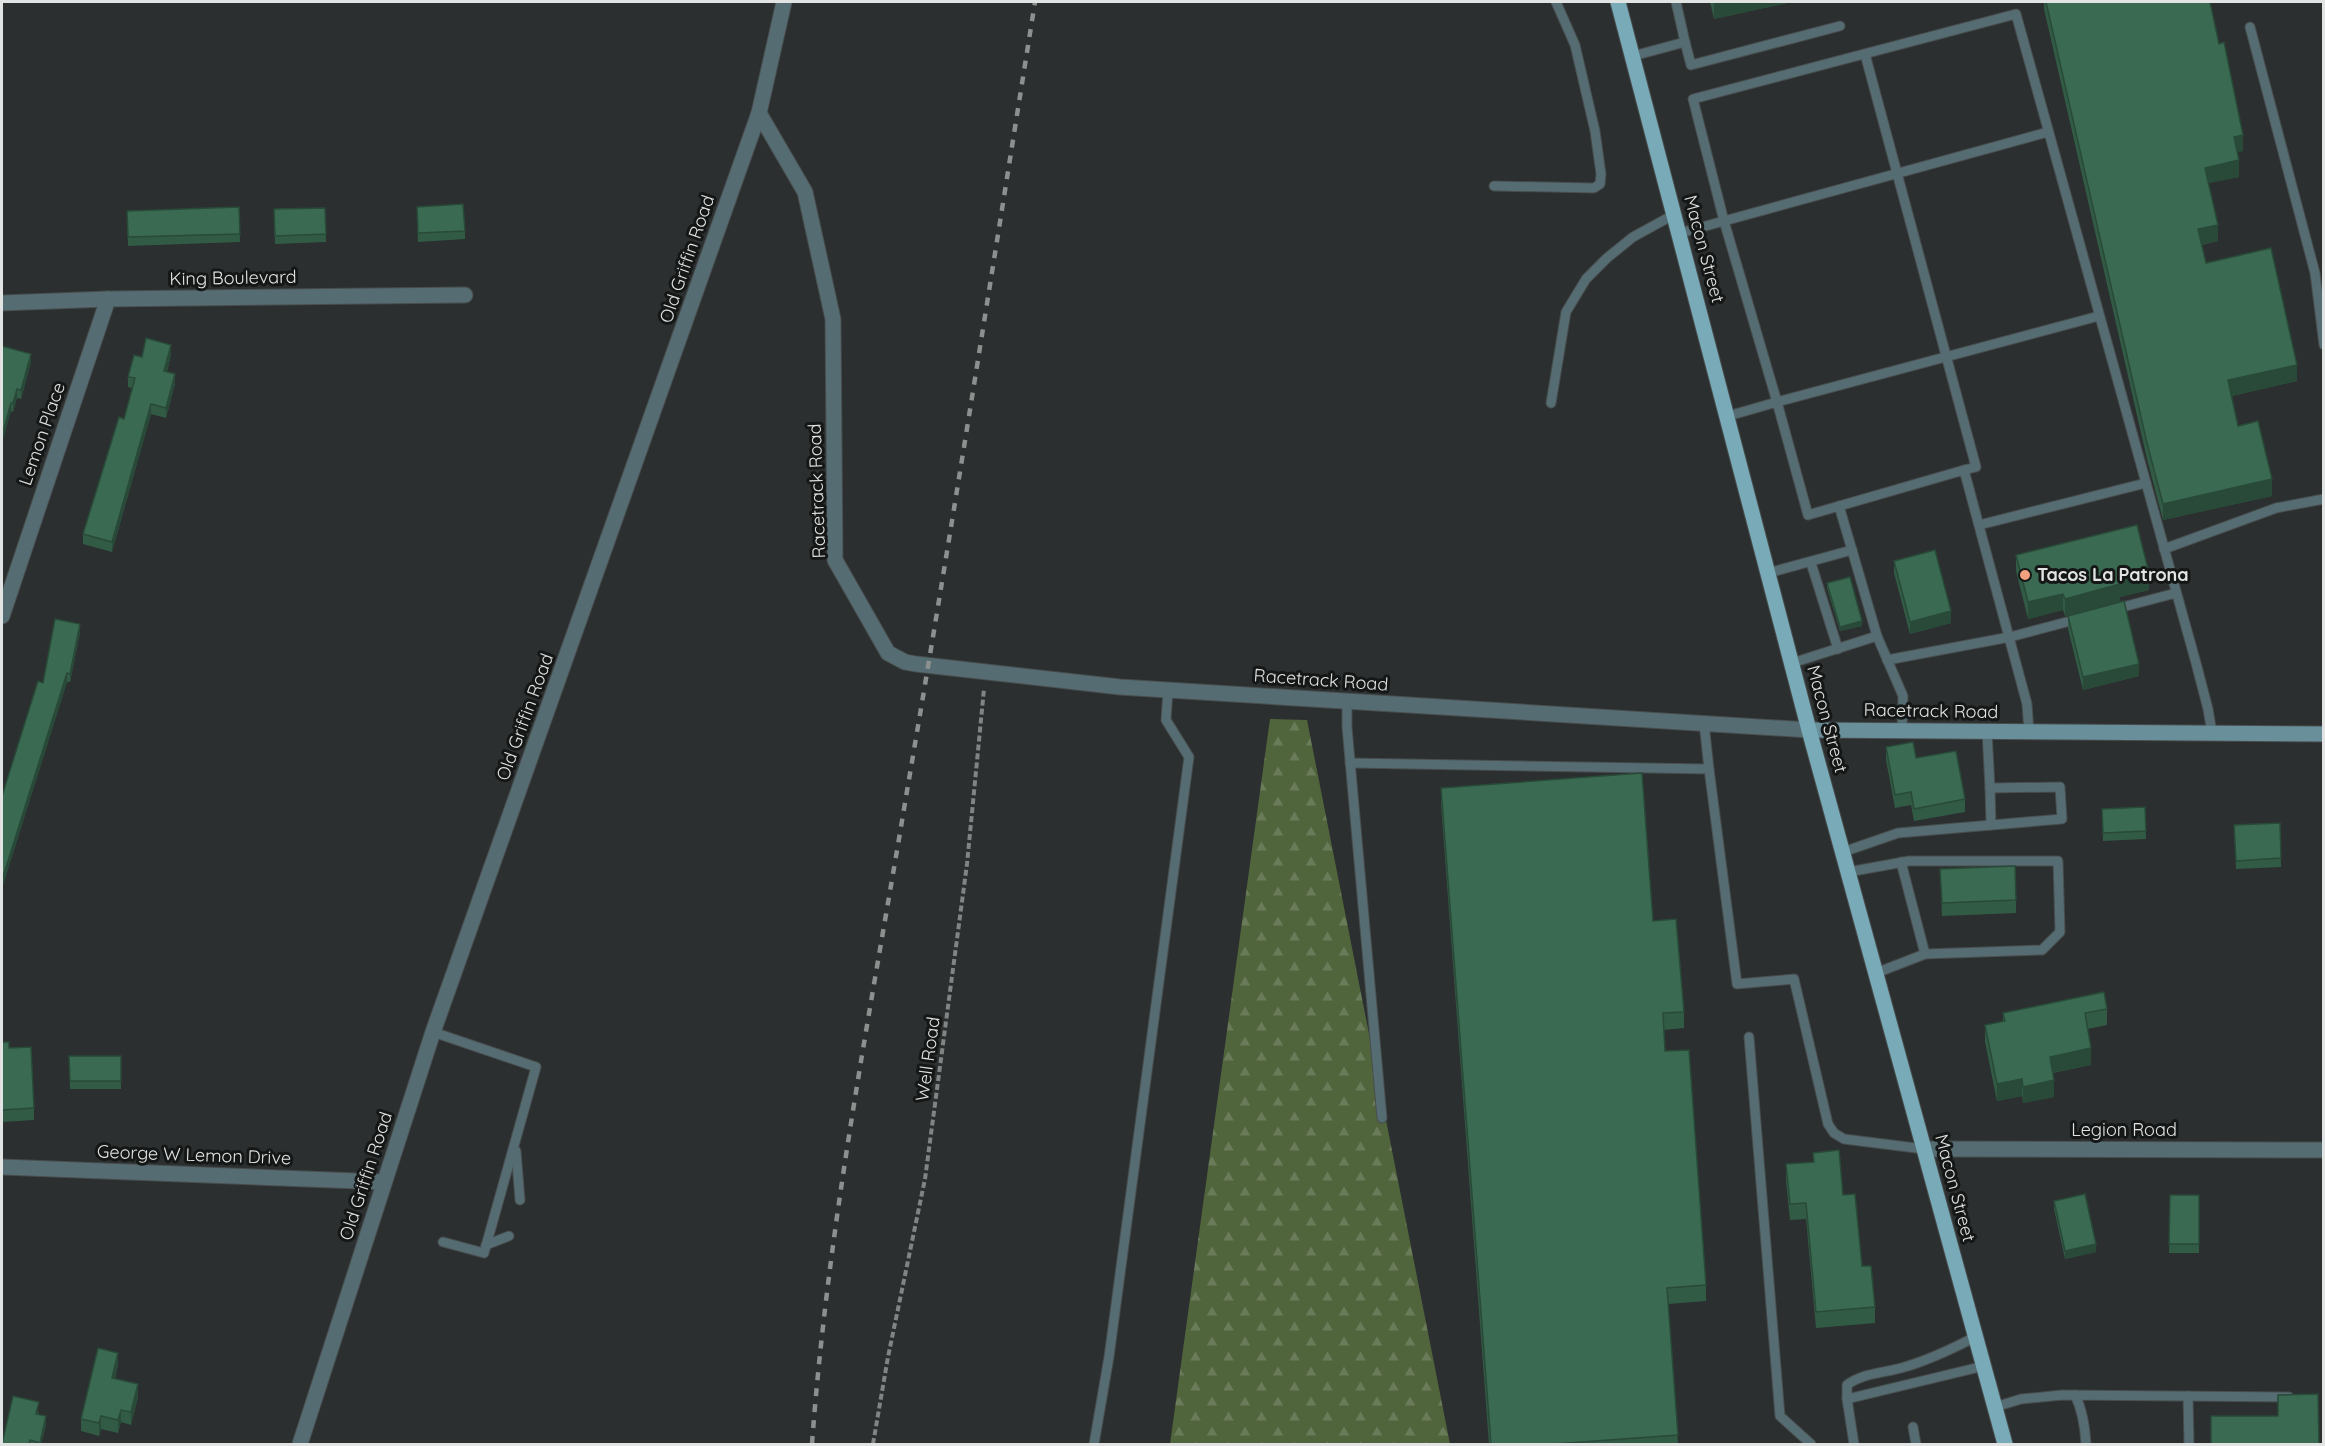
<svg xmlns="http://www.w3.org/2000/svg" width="2325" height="1446" font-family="Quicksand,sans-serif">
<defs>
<pattern id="forest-firs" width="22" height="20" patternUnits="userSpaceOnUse" patternTransform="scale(1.5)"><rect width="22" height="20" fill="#51653d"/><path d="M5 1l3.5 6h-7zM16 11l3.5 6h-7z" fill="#6a7b59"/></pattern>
</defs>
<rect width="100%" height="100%" fill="#2b2f2f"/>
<polygon fill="url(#forest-firs)" points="1270,719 1307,720 1450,1444 1170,1444"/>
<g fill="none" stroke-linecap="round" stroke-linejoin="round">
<defs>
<g id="lane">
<polyline points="2250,27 2315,273 2324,345"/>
<polyline points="1685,42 1691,65 1840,26"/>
<polyline points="1865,54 1976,467 1964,470"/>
<polyline points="1633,56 1685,42 1676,2"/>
<polyline points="2048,132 1724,221 1777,402 2099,316"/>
<polyline points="1494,186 1594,188 1600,184 1601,174 1595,131 1575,45 1556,2"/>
<polyline points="1680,233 1724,221 1693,99 2016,14 2196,663 2208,709 2212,733"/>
<polyline points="1551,403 1566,312 1586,279 1607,258 1633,237 1675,214"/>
<polyline points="1728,416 1777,402 1808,515 1964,470 2027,704 2029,732"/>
<polyline points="1839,506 1852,550"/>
<polyline points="1979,525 2146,483"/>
<polyline points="2164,549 2276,508 2324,499"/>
<polyline points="1811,563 1838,649"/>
<polyline points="1768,573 1852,550 1877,636 1903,696 1902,730"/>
<polyline points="2115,609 2176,593"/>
<polyline points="1887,660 2010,637 2078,619"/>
<polyline points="1792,663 1877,636"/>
<polyline points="1347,701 1347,727 1382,1118"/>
<polyline points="1704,723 1709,769"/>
<polyline points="1350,763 1709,769 1737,984 1794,979 1828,1124 1834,1133 1844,1139 1924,1149"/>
<polyline points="1990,788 1991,825"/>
<polyline points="1843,852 1898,833 2062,819 2060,787 1990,788 1987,731"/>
<polyline points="1901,862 1925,954"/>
<polyline points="1848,872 1909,861 2058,861 2060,932 2042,950 1925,954 1876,973"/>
<polyline points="433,1032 536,1067 484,1253 443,1242"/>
<polyline points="1749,1037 1780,1416 1811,1444"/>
<polyline points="516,1151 520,1200"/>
<polyline points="486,1245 509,1236"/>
<path d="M2075,1395C2083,1411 2085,1427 2086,1444"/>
<polyline points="2188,1396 2189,1444"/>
<polyline points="1847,1399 1984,1366"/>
<polyline points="1995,1407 2021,1399 2062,1395 2289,1397"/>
<polyline points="1913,1427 1916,1444"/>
<polyline points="1094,1444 1109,1357 1189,757 1166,720 1168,690"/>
<path d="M1854,1444L1847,1399V1385C1863,1373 1883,1373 1901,1368C1927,1361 1952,1349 1975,1337"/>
</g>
<g id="street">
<polyline points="759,113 805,192 833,319 835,560 888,653 905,662 916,664 1120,687 1809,730"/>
<polyline points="2,303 108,299 465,295"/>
<polyline points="2,616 108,299"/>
<polyline points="1924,1149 2324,1150"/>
<polyline points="2,1167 384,1182"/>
<polyline points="300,1444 433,1032 759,113 784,2"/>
</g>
<polyline id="secondary" points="1809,730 2324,734"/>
<polyline id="primary" points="1618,2 1809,730 2005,1444"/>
</defs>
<use href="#lane" stroke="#484c4c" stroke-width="11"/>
<use href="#street" stroke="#484c4c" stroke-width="17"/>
<use href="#secondary" stroke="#484c4c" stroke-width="17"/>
<use href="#primary" stroke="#484c4c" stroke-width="17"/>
<polyline stroke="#808483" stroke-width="4" stroke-dasharray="6 3" stroke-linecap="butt" points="873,1444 888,1357 925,1179 967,864 984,689"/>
<use href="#lane" stroke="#556c73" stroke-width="9"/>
<use href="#street" stroke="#556c73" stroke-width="15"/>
<use href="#secondary" stroke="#698f9a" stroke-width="15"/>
<use href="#primary" stroke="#78aab8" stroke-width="15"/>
<path stroke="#8c908f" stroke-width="4.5" stroke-dasharray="8 8" stroke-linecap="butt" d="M812,1444C828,1225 871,1008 907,791C952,528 993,265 1035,2"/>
</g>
<g fill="#325b46">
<polygon points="1710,2 1792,2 1714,19"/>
<polygon points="2044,2 2210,2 2243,151 2237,152 2239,177 2208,183 2218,241 2202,245 2206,263 2297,381 2232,396 2238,426 2272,496 2163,520 2147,459 2044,9"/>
<polygon points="239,207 240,242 128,246 127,211"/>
<polygon points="325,208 326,242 275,244 274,209"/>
<polygon points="417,215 465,231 465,239 418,242"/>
<polygon points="2,346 31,362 21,399 17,398 13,412 11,411"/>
<polygon points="171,355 167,372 175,384 166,418 151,414 112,552 83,544 83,534 124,419 132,388 128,387 128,377 142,357"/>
<polygon points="2016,555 2149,590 2120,597 2120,601 2065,616 2063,610 2028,619 2016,571"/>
<polygon points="1894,561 1951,623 1910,634 1894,573"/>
<polygon points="1827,583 1862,626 1840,631 1827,588"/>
<polygon points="2068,616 2139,676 2083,690 2068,629"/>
<polygon points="80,632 70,682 67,682 2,888 2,796 43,683"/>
<polygon points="1886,747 1916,758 1965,799 1965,812 1914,821 1911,805 1895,808 1886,760"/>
<polygon points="1441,788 1653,921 1684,1012 1684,1028 1664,1030 1665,1051 1706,1285 1706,1301 1668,1304 1678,1444 1489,1444 1441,805"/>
<polygon points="2145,807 2146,839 2103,841 2102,809"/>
<polygon points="2280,823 2281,867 2236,869 2234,825"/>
<polygon points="1940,869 2016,900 2016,913 1942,916"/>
<polygon points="2107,1009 2107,1025 2088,1029 2091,1065 2053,1073 2054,1097 2023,1103 2022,1096 1997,1101 1985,1042 1985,1025 2003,1022 2003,1013"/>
<polygon points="2,1042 9,1048 34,1108 34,1120 2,1122"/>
<polygon points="69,1056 121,1056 121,1089 70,1089"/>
<polygon points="1813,1153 1843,1195 1862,1266 1875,1307 1875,1323 1816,1328 1806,1219 1790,1220 1786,1181 1786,1164 1813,1162"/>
<polygon points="2170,1195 2199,1195 2199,1253 2169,1253"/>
<polygon points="2054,1201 2096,1252 2065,1259 2054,1209"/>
<polygon points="118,1365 115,1379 138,1397 131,1425 121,1422 118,1433 101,1429 99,1436 81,1431 81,1419"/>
<polygon points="39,1411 38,1415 46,1425 41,1444 2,1444"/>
</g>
<g fill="#294a39">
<polygon points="1714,2 1792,2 1714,19"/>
<polygon points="2243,135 2243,151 2234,153 2234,137"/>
<polygon points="2239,160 2239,177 2205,184 2205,168"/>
<polygon points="2218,225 2218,241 2198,245 2198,229"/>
<polygon points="171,345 171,355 164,382 164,371"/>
<polygon points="31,354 31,362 21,399 21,390"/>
<polygon points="2297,365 2297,381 2228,397 2228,380"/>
<polygon points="175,374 175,384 166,418 166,408"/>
<polygon points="17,389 17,398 13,412 13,403"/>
<polygon points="11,403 11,411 2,444 2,435"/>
<polygon points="151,404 151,414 112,552 112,542"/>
<polygon points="2272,479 2272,496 2163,520 2163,504"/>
<polygon points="2149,573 2149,590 2120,597 2120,601 2065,616 2065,599 2119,580"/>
<polygon points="2063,594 2063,610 2028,619 2028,602"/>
<polygon points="1951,611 1951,623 1910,634 1910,622"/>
<polygon points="1862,621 1862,626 1840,631 1840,627"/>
<polygon points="80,624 80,632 70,682 70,674"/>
<polygon points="2139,664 2139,676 2083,690 2083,677"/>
<polygon points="67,673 67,682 2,888 2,880"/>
<polygon points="2091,1048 2091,1065 2050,1073 2050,1057"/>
<polygon points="2022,1079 2022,1096 1997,1101 1997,1084"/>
<polygon points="2054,1080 2054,1097 2023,1103 2023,1087"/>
<polygon points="2096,1244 2096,1252 2065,1259 2065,1251"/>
<polygon points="118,1353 118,1365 112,1390 112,1378"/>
<polygon points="138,1384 138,1397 131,1425 131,1412"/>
<polygon points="121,1410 121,1422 118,1433 118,1420"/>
<polygon points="46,1416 46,1425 41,1444 40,1444"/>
<polygon points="101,1416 101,1429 99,1436 99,1423"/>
</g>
<g fill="#3a6a51" stroke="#294a39" stroke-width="1.5">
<polygon points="2046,2 2210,2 2219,44 2224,42 2243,135 2234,137 2239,160 2205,168 2218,225 2198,229 2206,263 2271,248 2297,365 2228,380 2238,426 2258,421 2272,479 2163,504 2147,443"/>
<polygon points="463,204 465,231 418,233 417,207"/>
<polygon points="239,207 240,234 128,237 127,211"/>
<polygon points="325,208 326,234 275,236 274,209"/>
<polygon points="146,338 171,345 164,371 175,374 166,408 151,404 112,542 83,534 119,417 124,419 135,378 128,377 134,355 142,357"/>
<polygon points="2,346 31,354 21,390 17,389 13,403 11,403 2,435"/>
<polygon points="2137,525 2149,573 2119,580 2120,584 2065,599 2063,594 2028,602 2016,555"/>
<polygon points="1935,550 1951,611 1910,622 1894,561"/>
<polygon points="1850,577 1862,621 1840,627 1827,583"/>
<polygon points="2124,601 2139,664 2083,677 2068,616"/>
<polygon points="55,619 80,624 70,674 67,673 2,880 2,796 38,681 43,683"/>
<polygon points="1913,742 1916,758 1956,751 1965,799 1914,809 1911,792 1895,795 1886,747"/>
<polygon points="1642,773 1653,921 1676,919 1684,1012 1663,1013 1665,1051 1689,1050 1706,1285 1667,1288 1678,1435 1553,1444 1491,1444 1441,788"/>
<polygon points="2145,807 2146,831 2103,833 2102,809"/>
<polygon points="2280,823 2281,858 2236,861 2234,825"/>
<polygon points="2015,866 2016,900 1942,903 1940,869"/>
<polygon points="2104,992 2107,1009 2085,1013 2091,1048 2050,1057 2054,1080 2023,1087 2022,1079 1997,1084 1985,1025 2005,1021 2003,1013"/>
<polygon points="2,1042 9,1042 9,1048 31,1047 34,1108 2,1110"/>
<polygon points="69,1056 121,1056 121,1081 70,1081"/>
<polygon points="1839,1150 1843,1195 1855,1194 1862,1266 1871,1266 1875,1307 1816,1312 1806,1203 1790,1204 1786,1164 1814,1162 1813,1153"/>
<polygon points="2085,1194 2096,1244 2065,1251 2054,1201"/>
<polygon points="2170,1195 2199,1195 2199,1244 2169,1244"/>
<polygon points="98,1348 118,1353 112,1378 138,1384 131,1412 121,1410 118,1420 101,1416 99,1423 81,1419"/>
<polygon points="2318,1394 2319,1444 2211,1444 2211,1416 2278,1416 2278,1395"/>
<polygon points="13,1396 39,1402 36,1414 46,1416 40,1443 30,1440 29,1444 2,1444"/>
</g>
<circle fill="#f2a07f" stroke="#151717" stroke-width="2" cx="2025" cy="575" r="6"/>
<g text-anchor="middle" stroke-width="6" stroke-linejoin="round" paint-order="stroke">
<g font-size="18" fill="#e1e4e3" stroke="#151717">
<text transform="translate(1704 249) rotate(75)" y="6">Macon Street</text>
<text transform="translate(687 259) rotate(-71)" y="6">Old Griffin Road</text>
<text transform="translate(233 278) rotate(-1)" y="6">King Boulevard</text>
<text transform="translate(42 434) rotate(-71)" y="6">Lemon Place</text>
<text transform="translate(817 491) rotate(-92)" y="6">Racetrack Road</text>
<text transform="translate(1321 680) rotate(4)" y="6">Racetrack Road</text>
<text transform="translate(1931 711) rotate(1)" y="6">Racetrack Road</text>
<text transform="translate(525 717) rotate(-70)" y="6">Old Griffin Road</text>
<text transform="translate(1827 719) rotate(75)" y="6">Macon Street</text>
<text transform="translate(928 1059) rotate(-82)" y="6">Well Road</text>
<text x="2124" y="1136">Legion Road</text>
<text transform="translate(194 1155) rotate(2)" y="6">George W Lemon Drive</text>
<text transform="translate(366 1176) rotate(-72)" y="6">Old Griffin Road</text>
<text transform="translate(1955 1188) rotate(75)" y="6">Macon Street</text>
</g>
<g font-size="18" font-weight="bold" fill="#e1e4e3" stroke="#151717" text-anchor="start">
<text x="2037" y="581">Tacos La Patrona</text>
</g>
</g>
<rect width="2325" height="1446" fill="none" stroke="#e1e4e3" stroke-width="6"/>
</svg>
